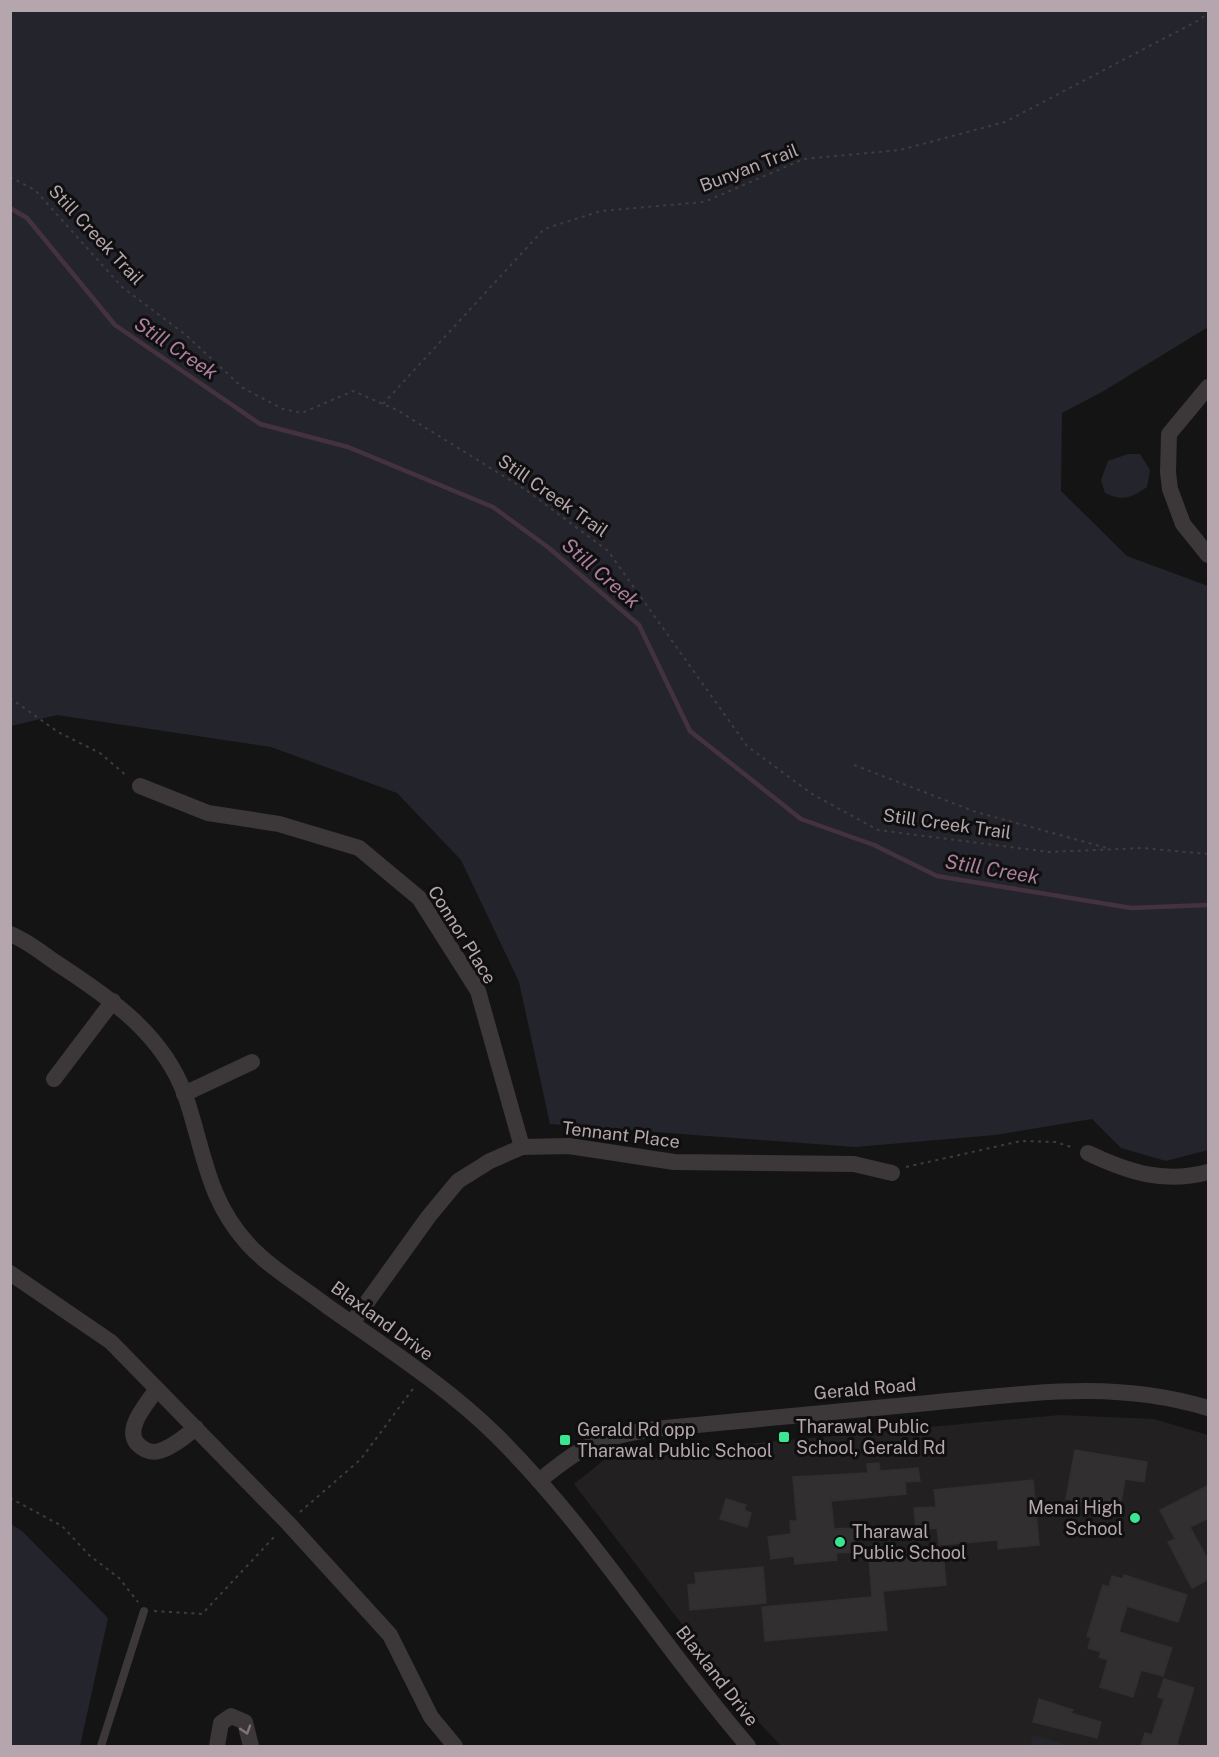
<svg xmlns="http://www.w3.org/2000/svg" width="1219" height="1757" font-family="'Public Sans',sans-serif">
<rect width="100%" height="100%" fill="#151414"/>
<polygon fill="#222020" points="1060,1415 1154,1419 1208,1435 1208,1746 781,1746 751,1714 574,1484 604,1460 712,1447"/>
<g fill="#24242d">
<polygon points="10,11 1208,11 1208,327 1102,392 1062,413 1061,491 1127,556 1208,586 1208,1150 1166,1161 1121,1148 1092,1119 995,1135 855,1147 550,1124 519,982 461,860 397,793 271,747 57,715 11,726"/>
<path d="M1128,454H1140L1150,470L1147,487C1133,497 1122,502 1105,493L1101,480L1108,461Z"/>
<polygon points="11,1524 22,1531 108,1618 80,1746 11,1746"/>
<polygon points="1033,1735 1070,1746 1030,1746"/>
</g>
<g fill="none" stroke-linecap="round" stroke-linejoin="round">
<polyline stroke="#44333f" stroke-width="4.5" points="10,208 27,218 115,325 260,424 348,447 493,507 549,548 639,625 690,731 801,819 874,845 937,876 1131,908 1208,905"/>
</g>
<g fill="#312f2f" stroke="#312e2e" stroke-width="1.5">
<polygon points="1075,1450 1147,1462 1144,1482 1125,1479 1120,1509 1066,1499"/>
<polygon points="879,1463 880,1471 918,1468 920,1481 905,1482 906,1494 831,1501 834,1529 853,1528 855,1552 836,1553 837,1560 795,1564 794,1556 771,1559 768,1537 791,1534 790,1521 797,1521 793,1477 868,1473 867,1464"/>
<polygon points="1033,1480 1039,1545 998,1549 998,1540 939,1545 937,1528 916,1530 914,1508 936,1507 934,1490"/>
<polygon points="1209,1485 1209,1518 1190,1527 1209,1562 1209,1579 1192,1588 1168,1542 1175,1539 1160,1510"/>
<polygon points="726,1499 746,1505 744,1510 751,1513 747,1527 720,1519"/>
<polygon points="943,1551 946,1585 883,1591 887,1630 765,1641 762,1607 872,1597 869,1557"/>
<polygon points="763,1567 766,1603 690,1610 688,1585 696,1584 695,1573"/>
<polygon points="1124,1575 1187,1595 1178,1622 1127,1606 1119,1632 1172,1648 1163,1676 1141,1670 1133,1697 1100,1687 1108,1660 1099,1657 1101,1652 1088,1648 1091,1637 1087,1636 1103,1585 1109,1587 1112,1576 1123,1579"/>
<polygon points="1164,1679 1194,1688 1177,1743 1180,1746 1141,1746 1145,1733 1152,1735 1164,1699 1158,1697"/>
<polygon points="1039,1699 1073,1710 1071,1713 1101,1722 1097,1738 1033,1722"/>
</g>
<g fill="none" stroke-linecap="round" stroke-linejoin="round">
<g stroke="#413b3e" stroke-width="2" stroke-dasharray="3 4.5" stroke-linecap="butt">
<polyline points="10,177 35,190 122,287 187,336 243,388 283,409 302,413 353,391 397,410 526,490 608,551 747,746 812,794 878,830 1049,852 1142,848 1208,854"/>
<polyline points="383,404 544,229 601,211 704,202 804,159 900,150 1005,122 1201,19 1208,12"/>
<polyline points="10,698 58,732 100,753 128,777"/>
<polyline points="854,765 976,812 1107,848"/>
<polyline points="906,1167 1021,1141 1056,1142 1074,1148"/>
<polyline points="10,1498 62,1526 89,1555 119,1578 138,1602"/>
<polyline points="300,1512 361,1459 415,1386"/>
<polyline points="154,1611 202,1614 276,1535"/>
</g>
<polyline stroke="#3c3739" stroke-width="8" points="101,1746 144,1611"/>
<g stroke="#3c3739" stroke-width="16">
<polyline points="1208,387 1169,434 1168,472 1170,489 1183,524 1208,555"/>
<polyline points="140,786 208,813 279,824 359,848 419,898 478,991 522,1147"/>
<path d="M10,934C28,941 43,954 58,964C110,998 163,1034 185,1095C204,1149 206,1198 248,1244C270,1268 301,1286 327,1306C385,1347 446,1386 497,1436C592,1530 661,1646 748,1746"/>
<polyline points="54,1079 113,1001"/>
<polyline points="184,1094 252,1062"/>
<path d="M1088,1153C1128,1172 1164,1184 1208,1172"/>
<polyline points="10,1273 111,1342 288,1523 390,1635 431,1717 455,1746"/>
<polyline points="352,1323 429,1216 458,1181 490,1161 522,1147 569,1146 674,1162 854,1164 892,1173"/>
<path d="M156,1390C147,1404 120,1432 141,1447C146,1451 153,1453 159,1451C172,1448 185,1436 196,1428"/>
<path d="M539,1481C583,1445 598,1437 655,1429C746,1420 837,1412 928,1403C1026,1394 1112,1379 1208,1408"/>
<polyline points="217,1746 221,1723 231,1716 245,1722 251,1746"/>
</g>
</g>
<defs><path id="oneway-chevron" d="M-2-3.5L2.5 0L-2 3.5" fill="none" stroke-width="1.6" stroke-linecap="round" stroke-linejoin="round" transform="scale(1.5)"/></defs>
<use stroke="#7f7479" href="#oneway-chevron" transform="translate(246 1730) rotate(72)"/>
<g fill="#3be693" stroke="#100f0f" stroke-width="2">
<rect x="778" y="1431" width="12" height="12" rx="3"/>
<rect x="559" y="1434" width="12" height="12" rx="3"/>
<circle cx="1135" cy="1518" r="6"/>
<circle cx="840" cy="1542" r="6"/>
</g>
<g text-anchor="middle" stroke-width="6" stroke-linejoin="round" paint-order="stroke">
<g font-size="18" fill="#b5a6ad" stroke="#100f0f">
<text transform="translate(749 168) rotate(-21)" y="6">Bunyan Trail</text>
<text transform="translate(96 235) rotate(47)" y="6">Still Creek Trail</text>
<text transform="translate(553 496) rotate(35)" y="6">Still Creek Trail</text>
<text transform="translate(947 824) rotate(8)" y="6">Still Creek Trail</text>
<text transform="translate(462 935) rotate(58)" y="6">Connor Place</text>
<text transform="translate(621 1135) rotate(7)" y="6">Tennant Place</text>
<text transform="translate(382 1321) rotate(36)" y="6">Blaxland Drive</text>
<text transform="translate(865 1389) rotate(-5)" y="6">Gerald Road</text>
<text transform="translate(717 1676) rotate(52)" y="6">Blaxland Drive</text>
</g>
<g font-size="18" fill="#b5a6ad" stroke="#100f0f" text-anchor="start">
<text x="796" y="1433">Tharawal Public<tspan x="796" dy="21">School, Gerald Rd</tspan></text>
<text x="577" y="1436">Gerald Rd opp<tspan x="577" dy="21">Tharawal Public School</tspan></text>
<text x="1123" y="1514" text-anchor="end">Menai High<tspan x="1123" dy="21">School</tspan></text>
<text x="852" y="1538">Tharawal<tspan x="852" dy="21">Public School</tspan></text>
</g>
<g font-size="20" font-style="italic" fill="#ae7f9f" stroke="#100f0f">
<text transform="translate(176 348) rotate(34)" y="7">Still Creek</text>
<text transform="translate(601 573) rotate(41)" y="7">Still Creek</text>
<text transform="translate(992 869) rotate(10)" y="7">Still Creek</text>
</g>
</g>
<rect width="1219" height="1757" fill="none" stroke="#b5a6ad" stroke-width="24"/>
</svg>
